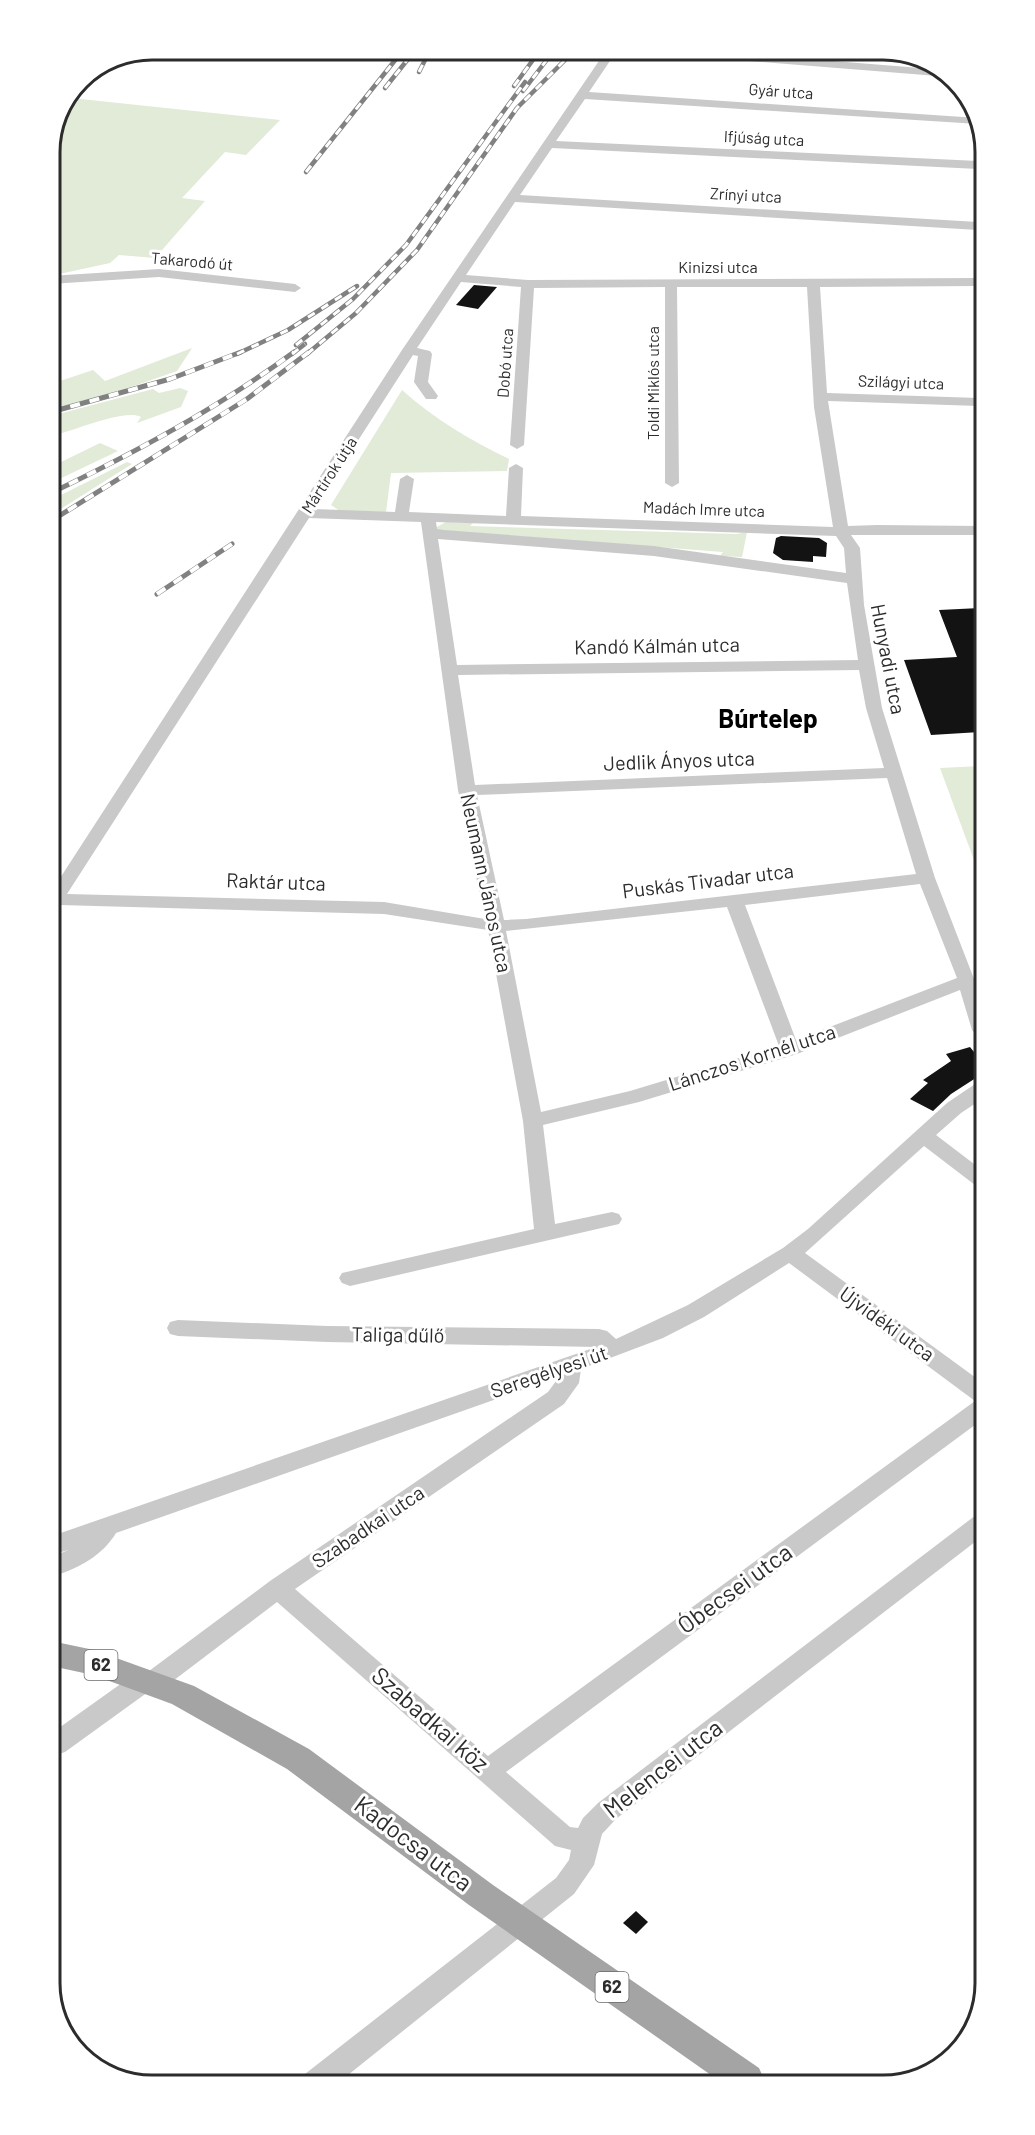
<svg xmlns="http://www.w3.org/2000/svg" width="1035" height="2135" font-family="Barlow,sans-serif">
<rect width="100%" height="100%" fill="#fff"/>
<g fill="#e1ebd8">
<polygon points="71,98 280,120 246,155 225,152 182,198 205,201 155,258 119,255 110,263 50,276 50,145"/>
<polygon points="192,348 177,371 137,385 51,410 51,384 93,370 105,381"/>
<path d="M180,388L188,391L181,407L137,423L141,417C125,408 71,432 51,436V416L153,389L159,393Z"/>
<path d="M402,390C434,419 470,440 509,459L507,471L391,473L386,512L340,511L331,505Z"/>
<polygon points="100,443 118,451 51,483 51,467"/>
<polygon points="127,462 132,464 51,515 51,500"/>
<polygon points="446,522 473,523 470,526 737,534 747,532 742,557 720,556 723,552 515,536 505,539 433,529"/>
<polygon points="981,766 981,879 940,768"/>
</g>
<g fill="#131313">
<polygon points="474,285 497,287 478,309 456,305"/>
<polygon points="781,536 819,538 827,543 826,557 813,556 813,562 783,560 773,553 776,538"/>
<polygon points="980,608 980,732 931,735 904,660 957,657 939,610"/>
<polygon points="970,1047 982,1062 982,1074 951,1094 933,1111 910,1099 928,1083 923,1080 951,1061 946,1054"/>
<polygon points="636,1911 648,1922 636,1934 623,1923"/>
</g>
<g fill="none" stroke-linecap="round" stroke-linejoin="round">
<g fill="#c9c9c9" fill-rule="evenodd">
<polygon points="708,51 945,70 950,77 673,55 668,52"/>
<path d="M605,52H616L589,92L978,118V124L585,99L556,141L978,161V169L552,148L520,195L978,222V230L515,202L466,275L528,280L979,278V286L820,287L827,393L979,398V406L828,401L848,526L877,525L980,526V535H851L860,548L864,605L882,708L935,878L981,997L982,1036L975,1034L972,1030L960,990L797,1054L639,1102L543,1125L555,1224L612,1212L619,1214L622,1219L619,1224L350,1286L342,1283L339,1278L342,1273L534,1229L523,1121L488,930L384,914L60,905L53,908V889L402,350ZM461,282L521,287L510,445L517,449L524,445L534,288L665,287V483L672,487L679,483L677,287H807L814,407L833,527L521,516L523,468L516,464L509,468L506,516L409,512L414,479L407,475L400,479L395,512L314,509L413,355L418,356L414,382L426,399H436L438,396L428,382L432,354L430,351L417,348ZM309,518L421,522L458,790L485,919L384,902L67,894ZM436,522L836,536L844,548L846,573L654,546L444,530L437,529ZM438,539L654,556L847,583L858,660L457,665ZM859,670L866,708L884,768L475,785L458,675ZM887,778L916,874L526,919L504,920L477,795ZM920,884L957,978L796,1040L745,905ZM727,907L779,1046L630,1091L541,1112L506,931Z"/>
<polygon points="159,269 295,284 301,288 295,292 159,277 50,284 50,276"/>
<path d="M982,1082V1099L961,1113L936,1135L982,1170V1187L975,1185L924,1146L805,1253L983,1383V1419L506,1772L570,1827L578,1828L583,1818L598,1803L976,1515L984,1513V1535L616,1819L602,1834L594,1865L574,1894L338,2083L301,2084L305,2074L556,1878L569,1860L571,1850L555,1846L277,1602L161,1690L152,1693L148,1692L65,1752L56,1755V1730L136,1673L145,1670L149,1671L270,1581L548,1392L559,1377L116,1533C102,1556 80,1567 55,1576V1556L68,1550L55,1554V1535L596,1347L327,1342L178,1336L170,1334L167,1328L170,1322L178,1320L327,1326L599,1329L607,1331L616,1339L688,1305L783,1248L808,1229L947,1103L975,1084ZM789,1263L975,1401L488,1756L295,1589L564,1404L579,1383L581,1369L663,1338L704,1317Z"/>
</g>
<polygon fill="#a4a4a4" fill-rule="evenodd" points="56,1642 94,1650 194,1686 309,1749 493,1885 759,2068 764,2079 718,2080 469,1905 287,1769 172,1704 93,1675 56,1667"/>
<defs>
<g id="rail-far1">
<polyline points="419,72 428,54"/>
<polyline points="514,86 538,53"/>
<polyline points="385,88 412,54"/>
<polyline points="523,91 552,53"/>
<polyline points="306,172 400,54"/>
<polyline points="296,345 353,299 406,245 525,82"/>
<polyline points="237,354 288,330 357,286"/>
<polyline points="292,354 305,344"/>
<polyline points="307,354 356,313 417,250 517,108 572,53"/>
</g>
<g id="rail">
<polyline points="51,412 170,379 241,352"/>
<path d="M51,493C136,452 218,408 294,352"/>
<polyline points="51,521 247,399 309,352"/>
<polyline points="157,594 232,544"/>
</g>
</defs>
<use href="#rail-far1" stroke="#818181" stroke-width="4.5"/>
<use href="#rail" stroke="#818181" stroke-width="5"/>
<use href="#rail-far1" stroke="#fff" stroke-width="3" stroke-dasharray="8" stroke-linecap="butt"/>
<use href="#rail" stroke="#fff" stroke-width="4" stroke-dasharray="10" stroke-linecap="butt"/>
</g>
<g text-anchor="middle" stroke-width="6" stroke-linejoin="round" paint-order="stroke">
<g font-size="16" fill="#2c2c2c" stroke="#fff">
<text transform="translate(781 91) rotate(4)" y="6">Gyár utca</text>
<text transform="translate(764 138) rotate(3)" y="6">Ifjúság utca</text>
<text transform="translate(746 195) rotate(3)" y="6">Zrínyi utca</text>
<text transform="translate(192 261) rotate(5)" y="6">Takarodó út</text>
<text x="718" y="273">Kinizsi utca</text>
<text transform="translate(505 363) rotate(-86)" y="6">Dobó utca</text>
<text transform="translate(901 382) rotate(2)" y="6">Szilágyi utca</text>
<text transform="translate(653 383) rotate(-90)" y="6">Toldi Miklós utca</text>
<text transform="translate(329 475) rotate(-57)" y="6">Mártírok útja</text>
<text transform="translate(704 509) rotate(2)" y="6">Madách Imre utca</text>
</g>
<g fill="#fff" stroke="#6b6b6b" stroke-width="1.5">
<rect x="84.5" y="1650" width="33" height="30" rx="4.5"/>
<rect x="595.5" y="1972" width="33" height="30" rx="4.5"/>
</g>
<g font-size="18" font-weight="bold" fill="#2c2c2c">
<text x="101" y="1671">62</text>
<text x="612" y="1993">62</text>
</g>
<g font-size="20" fill="#2c2c2c" stroke="#fff">
<text transform="translate(657 646) rotate(-1)" y="7">Kandó Kálmán utca</text>
<text transform="translate(888 659) rotate(79)" y="7">Hunyadi utca</text>
<text transform="translate(679 761) rotate(-2)" y="7">Jedlik Ányos utca</text>
<text transform="translate(708 881) rotate(-7)" y="7">Puskás Tivadar utca</text>
<text transform="translate(276 882) rotate(2)" y="7">Raktár utca</text>
<text transform="translate(486 883) rotate(78)" y="7">Neumann János utca</text>
<text transform="translate(752 1058) rotate(-18)" y="7">Lánczos Kornél utca</text>
<text transform="translate(887 1324) rotate(36)" y="7">Újvidéki utca</text>
<text transform="translate(398 1335) rotate(1)" y="7">Taliga dűlő</text>
<text transform="translate(549 1372) rotate(-19)" y="7">Seregélyesi út</text>
<text transform="translate(368 1527) rotate(-34)" y="7">Szabadkai utca</text>
</g>
<g font-size="24" fill="#2c2c2c" stroke="#fff">
<text transform="translate(735 1589) rotate(-36)" y="8">Óbecsei utca</text>
<text transform="translate(430 1720) rotate(41)" y="8">Szabadkai köz</text>
<text transform="translate(663 1769) rotate(-38)" y="8">Melencei utca</text>
<text transform="translate(413 1844) rotate(37)" y="8">Kadocsa utca</text>
</g>
<g font-size="26" font-weight="bold" fill="#000" stroke="#fff">
<text x="768" y="728">Búrtelep</text>
</g>
</g>
<path d="M0 0H1035V2135H0ZM152 60H883A92 92 0 0 1 975 152V1983A92 92 0 0 1 883 2075H152A92 92 0 0 1 60 1983V152A92 92 0 0 1 152 60Z" fill="#fff" fill-rule="evenodd"/>
<path fill="none" stroke="#2c2c2c" stroke-width="3" d="M152 60H883A92 92 0 0 1 975 152V1983A92 92 0 0 1 883 2075H152A92 92 0 0 1 60 1983V152A92 92 0 0 1 152 60Z"/>
</svg>
